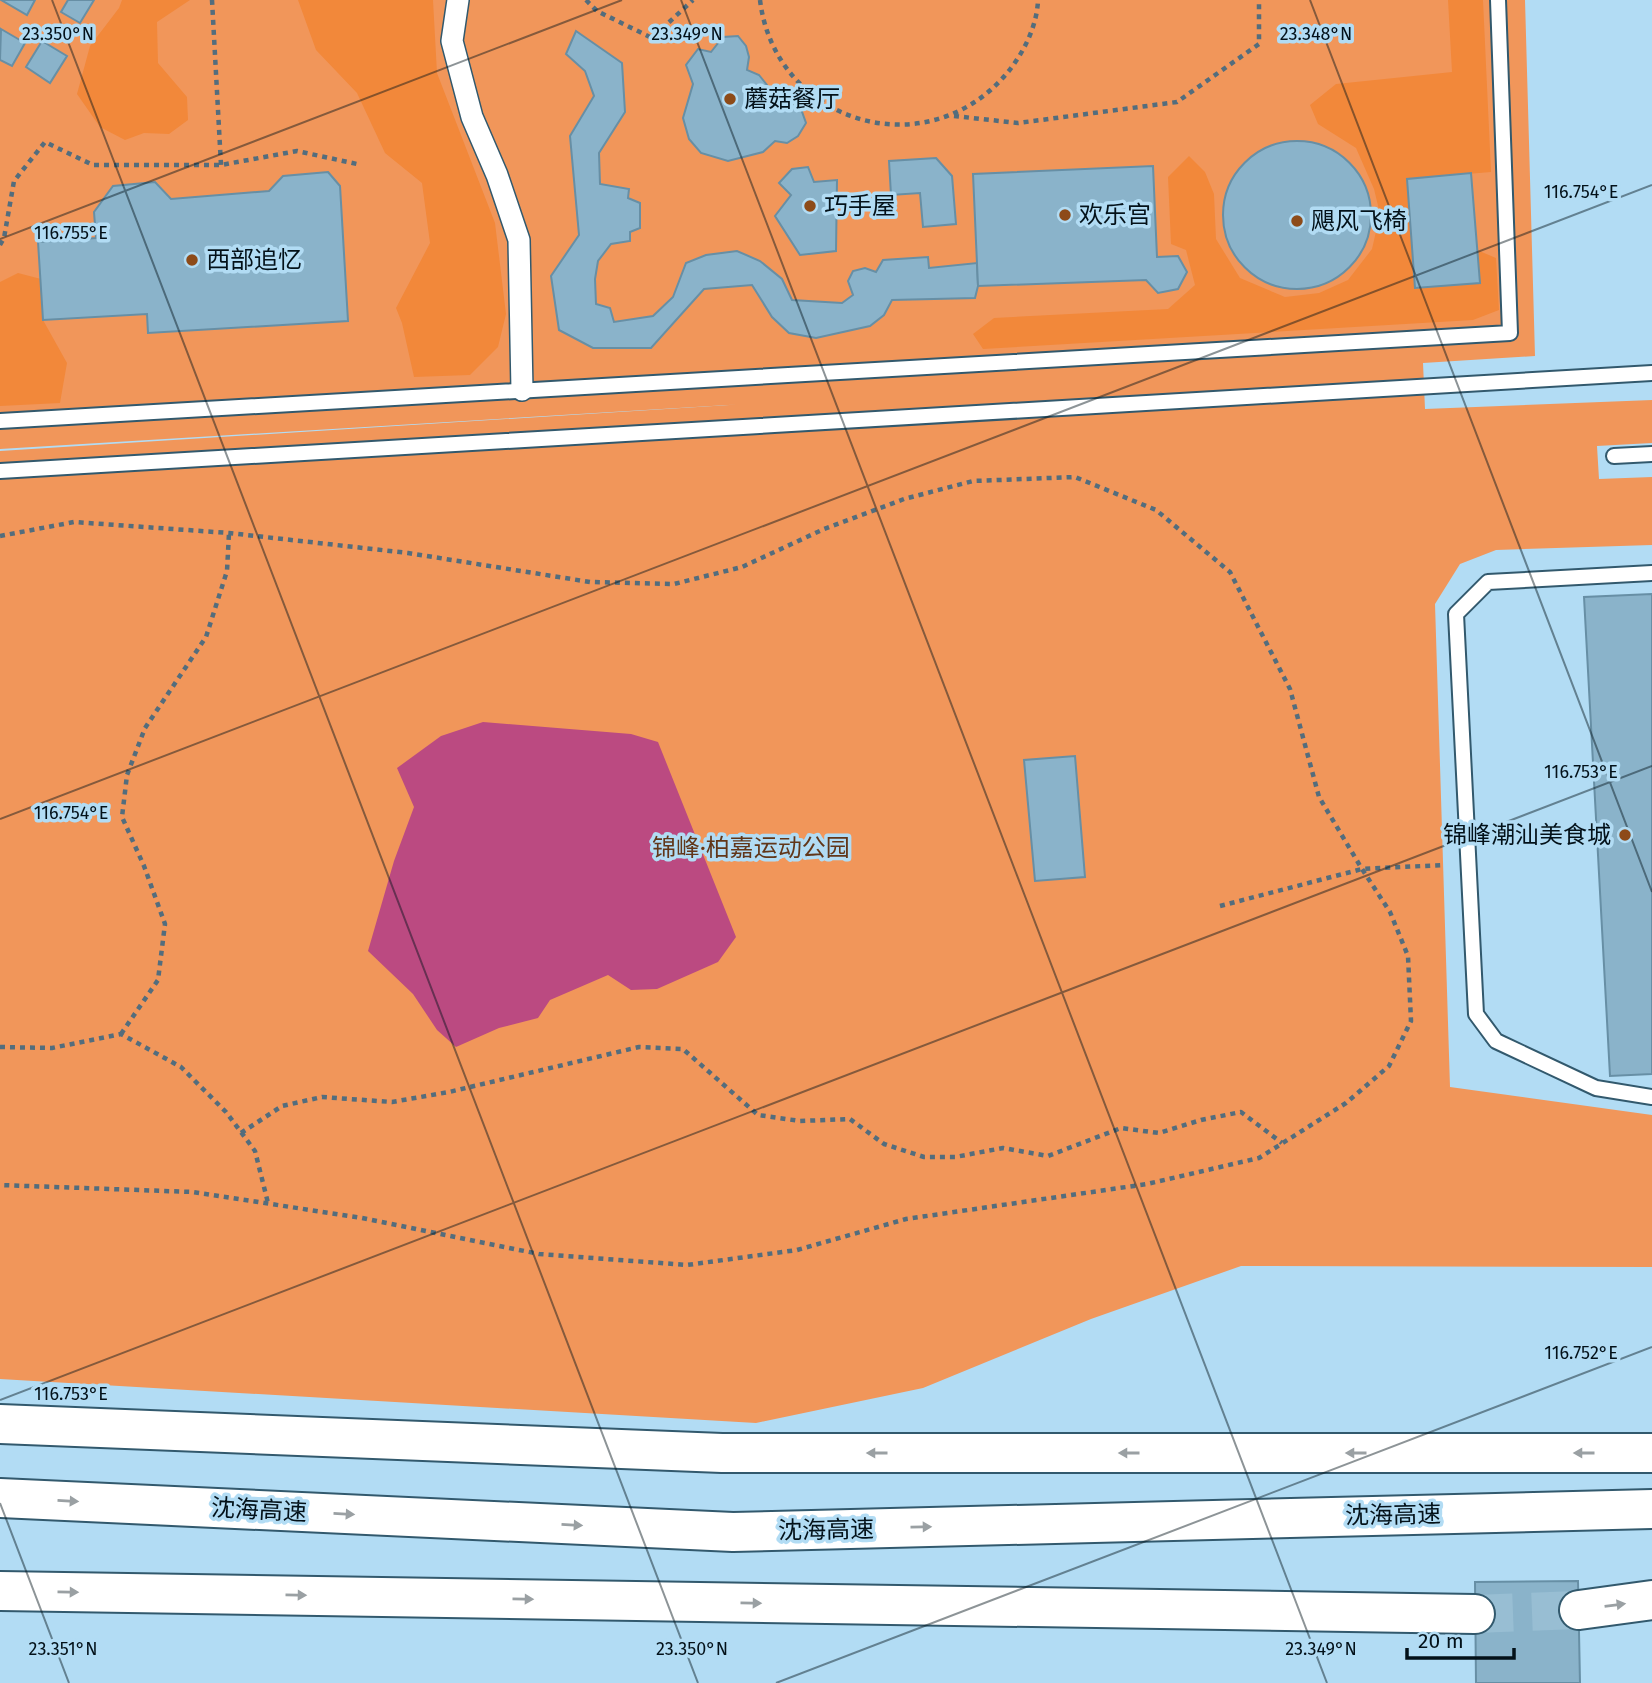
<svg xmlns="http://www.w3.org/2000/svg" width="1652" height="1683" font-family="'Fira Sans','Noto Sans SC',sans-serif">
<rect width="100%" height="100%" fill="#b2dcf4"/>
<polygon fill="#f1965a" points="0,0 1525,0 1535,356 1423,363 1425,409 1652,400 1652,443 1597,446 1599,479 1652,477 1652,545 1496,550 1460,564 1435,604 1450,1087 1652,1115 1652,1267 1241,1266 1091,1319 923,1388 756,1423 0,1379 0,451 745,404 0,449"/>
<g fill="#f2883a">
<polygon points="122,0 190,0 157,22 158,63 187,97 188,120 169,134 144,133 125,140 100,127 77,94 90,46 119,8"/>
<polygon points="298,0 433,0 437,73 495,223 506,314 498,347 470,375 414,377 402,323 396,308 430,243 422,183 385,153 357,93 316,50"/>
<polygon points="1448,0 1483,0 1491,172 1407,179 1415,288 1480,283 1477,250 1496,258 1499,310 1473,320 983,349 973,334 994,318 1168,309 1195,285 1186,250 1171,244 1168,177 1189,156 1205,172 1214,194 1216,239 1240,278 1285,297 1319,293 1348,280 1372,249 1380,214 1374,189 1356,148 1318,124 1310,105 1336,84 1452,72"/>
<polygon points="18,273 41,279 43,320 67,363 60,403 0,406 0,282"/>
</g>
<polygon fill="#bb4a81" points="483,722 631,734 658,742 736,937 718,962 657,989 631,990 608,975 550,1000 538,1018 499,1028 456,1047 437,1030 413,994 368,951 394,861 414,807 397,768 441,736"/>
<g fill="#8ab3ca" stroke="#678fa5" stroke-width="2">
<polygon points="1,0 35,0 27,15"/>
<polygon points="68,0 94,0 80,23 61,12"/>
<polygon points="1,29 25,43 12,66 0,60"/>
<polygon points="576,31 622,63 625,112 599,153 600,184 629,189 628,198 640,203 640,228 630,232 630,241 611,244 598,261 595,279 596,304 610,308 614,322 653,316 673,297 686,263 706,255 737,251 760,261 782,279 792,300 842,303 853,295 848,281 853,271 865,268 876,272 883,260 928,257 929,268 977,263 978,286 975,298 892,300 884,315 870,326 816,338 789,333 772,317 752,285 704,289 651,348 593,348 559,330 551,276 579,235 570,136 594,96 585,71 566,54"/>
<polygon points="738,36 746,46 749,57 747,70 759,75 767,85 772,96 772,107 787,102 801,109 806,123 798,136 787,143 775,141 763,152 728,161 701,153 689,139 683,118 693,84 686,65 698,49 711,52 723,37"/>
<polygon points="42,41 67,56 50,83 26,67"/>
<circle cx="1297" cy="215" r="74"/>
<polygon points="936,158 952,176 956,224 923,227 920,193 891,195 889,161"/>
<polygon points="1153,166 1157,257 1178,256 1187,272 1178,289 1158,293 1146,280 978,286 973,174"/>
<polygon points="808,167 814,182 837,180 836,251 800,255 775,216 791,195 779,183 792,169"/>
<polygon points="328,172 340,186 348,321 148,333 147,314 43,320 38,242 96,238 94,212 113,186 155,182 171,199 269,191 283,176"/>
<polygon points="1471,173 1480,283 1415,288 1407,179"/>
<polygon points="1652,594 1652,1074 1610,1076 1584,597"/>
<polygon points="1075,756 1085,877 1035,881 1024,760"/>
<polygon points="1578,1581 1580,1683 1476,1683 1475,1582"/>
</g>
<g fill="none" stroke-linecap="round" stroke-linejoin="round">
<polyline stroke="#98bed3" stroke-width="38" stroke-dasharray="38 19" stroke-linecap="butt" points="1475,1614 1579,1610"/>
<defs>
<g id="service">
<polyline points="0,421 1510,333 1498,0"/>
<polyline points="1614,456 1652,454"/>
<polyline points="0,471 1652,373"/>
<polyline points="1652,573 1488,582 1456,614 1476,1014 1496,1041 1596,1088 1652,1097"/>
</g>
<polyline id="pedestrian" points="458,0 452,41 472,117 497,175 519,240 522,390"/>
<g id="motorway">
<polyline points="0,1424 722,1453 1652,1453"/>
<polyline points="0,1498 733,1532 1652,1509"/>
<polyline points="0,1591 1475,1614"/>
<polyline points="1579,1610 1652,1600"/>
</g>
</defs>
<use href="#service" stroke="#32596d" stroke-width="18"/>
<use href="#pedestrian" stroke="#32596d" stroke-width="24"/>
<use href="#motorway" stroke="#32596d" stroke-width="42"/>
<g stroke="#536d7d" stroke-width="4.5" stroke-dasharray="5 5" stroke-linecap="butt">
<polyline points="212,0 221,165"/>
<polyline points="586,0 597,11 652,38 693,0"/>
<path d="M760,0C775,124 928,169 1008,72C1024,52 1037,26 1038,0"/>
<polyline points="954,116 1018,123 1177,102 1259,44 1259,0"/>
<polyline points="0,245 4,238 14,181 45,142 93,165 221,165 297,151 357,164"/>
<polyline points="0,536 74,522 229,533 408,553 590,582 674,584 742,567 824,529 904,499 973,481 1075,477 1156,510 1230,572 1290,689 1319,797 1362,869 1390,912 1408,956 1411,1021 1389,1066 1346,1103 1259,1158 1147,1184 906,1219 797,1250 687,1265 539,1254 362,1218 193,1192 0,1185"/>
<polyline points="1220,906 1362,869 1443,865"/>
<polyline points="121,1034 158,980 165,924 144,866 122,817 127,775 145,728 206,637 227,571 229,533"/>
<polyline points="0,1047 52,1048 121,1034 181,1067 226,1112 255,1151 268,1203"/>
<polyline points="241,1133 282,1106 322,1097 392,1102 449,1092 639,1047 683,1049 758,1115 800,1121 850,1119 884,1144 924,1157 955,1157 1003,1148 1048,1156 1121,1128 1159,1133 1201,1120 1241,1112 1282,1143"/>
</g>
<use href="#service" stroke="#fff" stroke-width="14"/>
<use href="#pedestrian" stroke="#fff" stroke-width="21"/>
<use href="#motorway" stroke="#fff" stroke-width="38"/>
</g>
<defs><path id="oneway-solid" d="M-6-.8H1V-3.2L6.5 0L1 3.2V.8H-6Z" transform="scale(1.75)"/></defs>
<g fill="#9aa0a3">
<use href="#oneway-solid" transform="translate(877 1453) rotate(-180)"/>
<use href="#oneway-solid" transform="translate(1129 1453) rotate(-180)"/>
<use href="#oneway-solid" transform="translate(1356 1453) rotate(-180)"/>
<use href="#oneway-solid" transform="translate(1584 1453) rotate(-180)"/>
<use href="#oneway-solid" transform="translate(68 1501) rotate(3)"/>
<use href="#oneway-solid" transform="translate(344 1514) rotate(3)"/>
<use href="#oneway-solid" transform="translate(572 1525) rotate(3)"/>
<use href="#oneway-solid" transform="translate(921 1527) rotate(-1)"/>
<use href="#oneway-solid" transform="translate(68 1592) rotate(1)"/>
<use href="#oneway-solid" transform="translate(296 1595) rotate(1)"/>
<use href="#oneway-solid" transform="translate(523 1599) rotate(1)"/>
<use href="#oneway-solid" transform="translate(751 1603) rotate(1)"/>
<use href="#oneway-solid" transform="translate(1615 1605) rotate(-7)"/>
</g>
<path fill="none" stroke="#031119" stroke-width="2" stroke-opacity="0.45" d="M52,0L698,1683M681,0L1327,1683M1310,0L1652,892M0,239L622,0M0,819L1652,185M0,1400L1652,766M0,1503L69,1683M776,1683L1652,1347"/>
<g fill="#8d4b19" stroke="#b2dcf4" stroke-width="2.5">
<circle cx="730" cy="99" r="7"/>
<circle cx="810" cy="206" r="7"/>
<circle cx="1065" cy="215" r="7"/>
<circle cx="1297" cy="221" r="7"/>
<circle cx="192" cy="260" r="7"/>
<circle cx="1625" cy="835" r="7"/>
</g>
<g text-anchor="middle" stroke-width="7" stroke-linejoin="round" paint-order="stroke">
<g font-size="24" fill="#031119" stroke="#b2dcf4" text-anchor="start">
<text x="744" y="107">蘑菇餐厅</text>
<text x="824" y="214">巧手屋</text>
<text x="1079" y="223">欢乐宫</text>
<text x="1311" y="229">飓风飞椅</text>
<text x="206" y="268">西部追忆</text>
<text x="1611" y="843" text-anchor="end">锦峰潮汕美食城</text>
</g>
<g font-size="24" fill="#613619" stroke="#b2dcf4">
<text x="751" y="856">锦峰·柏嘉运动公园</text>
</g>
<g font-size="24" fill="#031119" stroke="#b2dcf4">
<text transform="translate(259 1510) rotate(3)" y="8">沈海高速</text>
<text transform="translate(1393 1515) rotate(-1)" y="8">沈海高速</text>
<text transform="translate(826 1530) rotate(-1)" y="8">沈海高速</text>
</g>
</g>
<g font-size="18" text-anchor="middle" fill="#031119" stroke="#b2dcf4" stroke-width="7" stroke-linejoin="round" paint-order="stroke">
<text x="58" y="40">23.350°N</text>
<text x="687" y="40">23.349°N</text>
<text x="1316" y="40">23.348°N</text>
<text x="1581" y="198">116.754°E</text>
<text x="71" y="239">116.755°E</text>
<text x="1581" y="778">116.753°E</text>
<text x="71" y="819">116.754°E</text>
<text x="1581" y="1359">116.752°E</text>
<text x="71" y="1400">116.753°E</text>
<text x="63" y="1655">23.351°N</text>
<text x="692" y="1655">23.350°N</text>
<text x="1321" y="1655">23.349°N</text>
</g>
<path d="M1407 1648v10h107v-10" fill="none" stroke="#031119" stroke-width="3.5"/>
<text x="1418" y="1648" font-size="21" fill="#031119" stroke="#b2dcf4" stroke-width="5" paint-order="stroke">20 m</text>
</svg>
